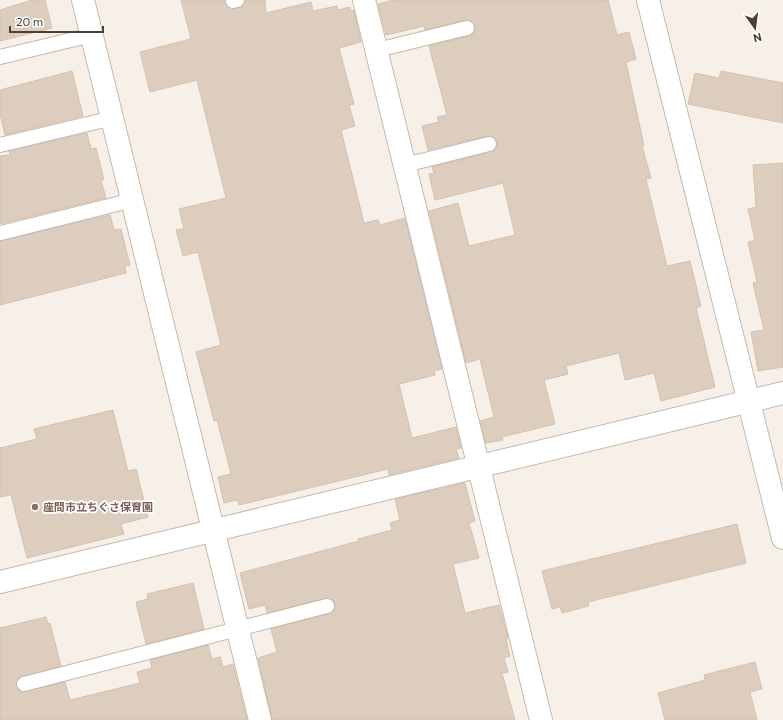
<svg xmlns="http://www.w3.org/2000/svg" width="783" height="720" font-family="Commissioner,'Noto Sans JP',sans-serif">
<rect width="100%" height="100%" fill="#f6f0e8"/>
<g fill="#dccdbf" stroke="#d5c1ae">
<polygon points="32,0 45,0 52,28 0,41 0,10"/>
<polygon points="181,0 225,0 227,7 235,9 243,6 245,0 265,0 266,13 311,2 313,11 337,6 338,10 350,7 351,11 354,10 361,42 339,48 354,104 349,105 355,126 341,130 364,223 378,220 380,225 405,218 442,369 434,371 435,375 399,384 412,438 456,427 461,448 456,449 459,458 389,475 388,469 239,505 237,500 224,503 218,477 231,474 217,420 214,421 196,352 221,345 198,252 183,256 176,230 184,229 179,209 226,198 197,80 150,92 140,52 191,39"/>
<polygon points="393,0 608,0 617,35 629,32 636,59 626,62 644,146 642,146 651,178 646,179 667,266 690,261 701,306 696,308 715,387 661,401 654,373 625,380 619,353 566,366 568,374 544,380 555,424 502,437 503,440 486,443 480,421 494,417 480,359 466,363 429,211 458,203 469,246 515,235 503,183 435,200 429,174 434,173 432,167 491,152 497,147 497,142 495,138 487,136 428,150 422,126 439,122 437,117 447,115 429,46 469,36 473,34 475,26 473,22 465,20 425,30 424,26 386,35 378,4"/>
<polygon points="72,71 83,116 5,135 0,114 0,90"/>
<polygon points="721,71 783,83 783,123 688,104 695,73 719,78"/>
<polygon points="87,133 91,149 96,148 104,180 101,180 106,198 0,224 0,156 10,155 9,151"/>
<polygon points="783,163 783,367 758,371 751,332 764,330 753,283 757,282 748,242 755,240 748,209 756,207 753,165"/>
<polygon points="110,215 114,230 121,229 130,265 125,266 126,273 0,305 0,241"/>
<polygon points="113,410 128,471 136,469 148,517 121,524 124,534 27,558 11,495 0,497 0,448 37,439 34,429"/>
<polygon points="465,483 475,521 469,523 479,558 453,564 465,613 499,605 508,638 506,639 510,656 504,658 508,672 502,673 515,720 272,720 258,658 277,652 271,629 329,614 333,612 335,604 333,600 325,598 267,613 265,605 249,609 240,573 359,541 358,539 392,530 390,523 400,520 395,499"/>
<polygon points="737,524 746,563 588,602 589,606 562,613 560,607 552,609 542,571"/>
<polygon points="193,583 204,629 146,644 136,602 148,599 147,594"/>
<polygon points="46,617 48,624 50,623 61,666 18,678 16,686 21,692 65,682 70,700 140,683 137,672 152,668 150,660 208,645 212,659 220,657 223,667 233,664 247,720 0,720 0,628"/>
<polygon points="755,662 762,689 750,692 757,720 665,720 658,693 705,680 704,675"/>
</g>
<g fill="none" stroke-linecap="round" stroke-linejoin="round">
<defs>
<g id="service">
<polyline points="233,1 237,0"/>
<polyline points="377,50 467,28"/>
<polyline points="0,57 92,35"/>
<polyline points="0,145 113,118"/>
<polyline points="405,165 489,144"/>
<polyline points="1,233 133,200"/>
<polyline points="24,684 327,606"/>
</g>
<g id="minor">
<polyline points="83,0 260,720"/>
<polyline points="364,0 541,720"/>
<polyline points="648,0 783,538"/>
<polyline points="0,582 783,393"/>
</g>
</defs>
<use href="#service" stroke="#c5b9ac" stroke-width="16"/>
<use href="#minor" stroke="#c5b9ac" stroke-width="24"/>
<use href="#service" stroke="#fff" stroke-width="14"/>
<use href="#minor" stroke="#fff" stroke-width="22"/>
</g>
<circle fill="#8d6e63" stroke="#fff" stroke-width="1.5" cx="35" cy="507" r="4"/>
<g text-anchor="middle" stroke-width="3.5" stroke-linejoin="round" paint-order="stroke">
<g font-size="11" font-weight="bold" fill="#785e54" stroke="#fff" text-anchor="start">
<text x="43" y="511">座間市立ちぐさ保育園</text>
</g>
</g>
<g transform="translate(755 28) rotate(166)" stroke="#ffffff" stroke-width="3" paint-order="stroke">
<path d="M0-3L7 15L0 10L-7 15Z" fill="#4a4035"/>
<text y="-6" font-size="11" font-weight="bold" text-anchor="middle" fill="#4a4035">N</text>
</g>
<path d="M10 26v6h93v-6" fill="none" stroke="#4a4035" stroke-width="2"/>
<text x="16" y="26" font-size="12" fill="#4a4035" stroke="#ffffff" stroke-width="3" paint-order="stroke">20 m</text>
</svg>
